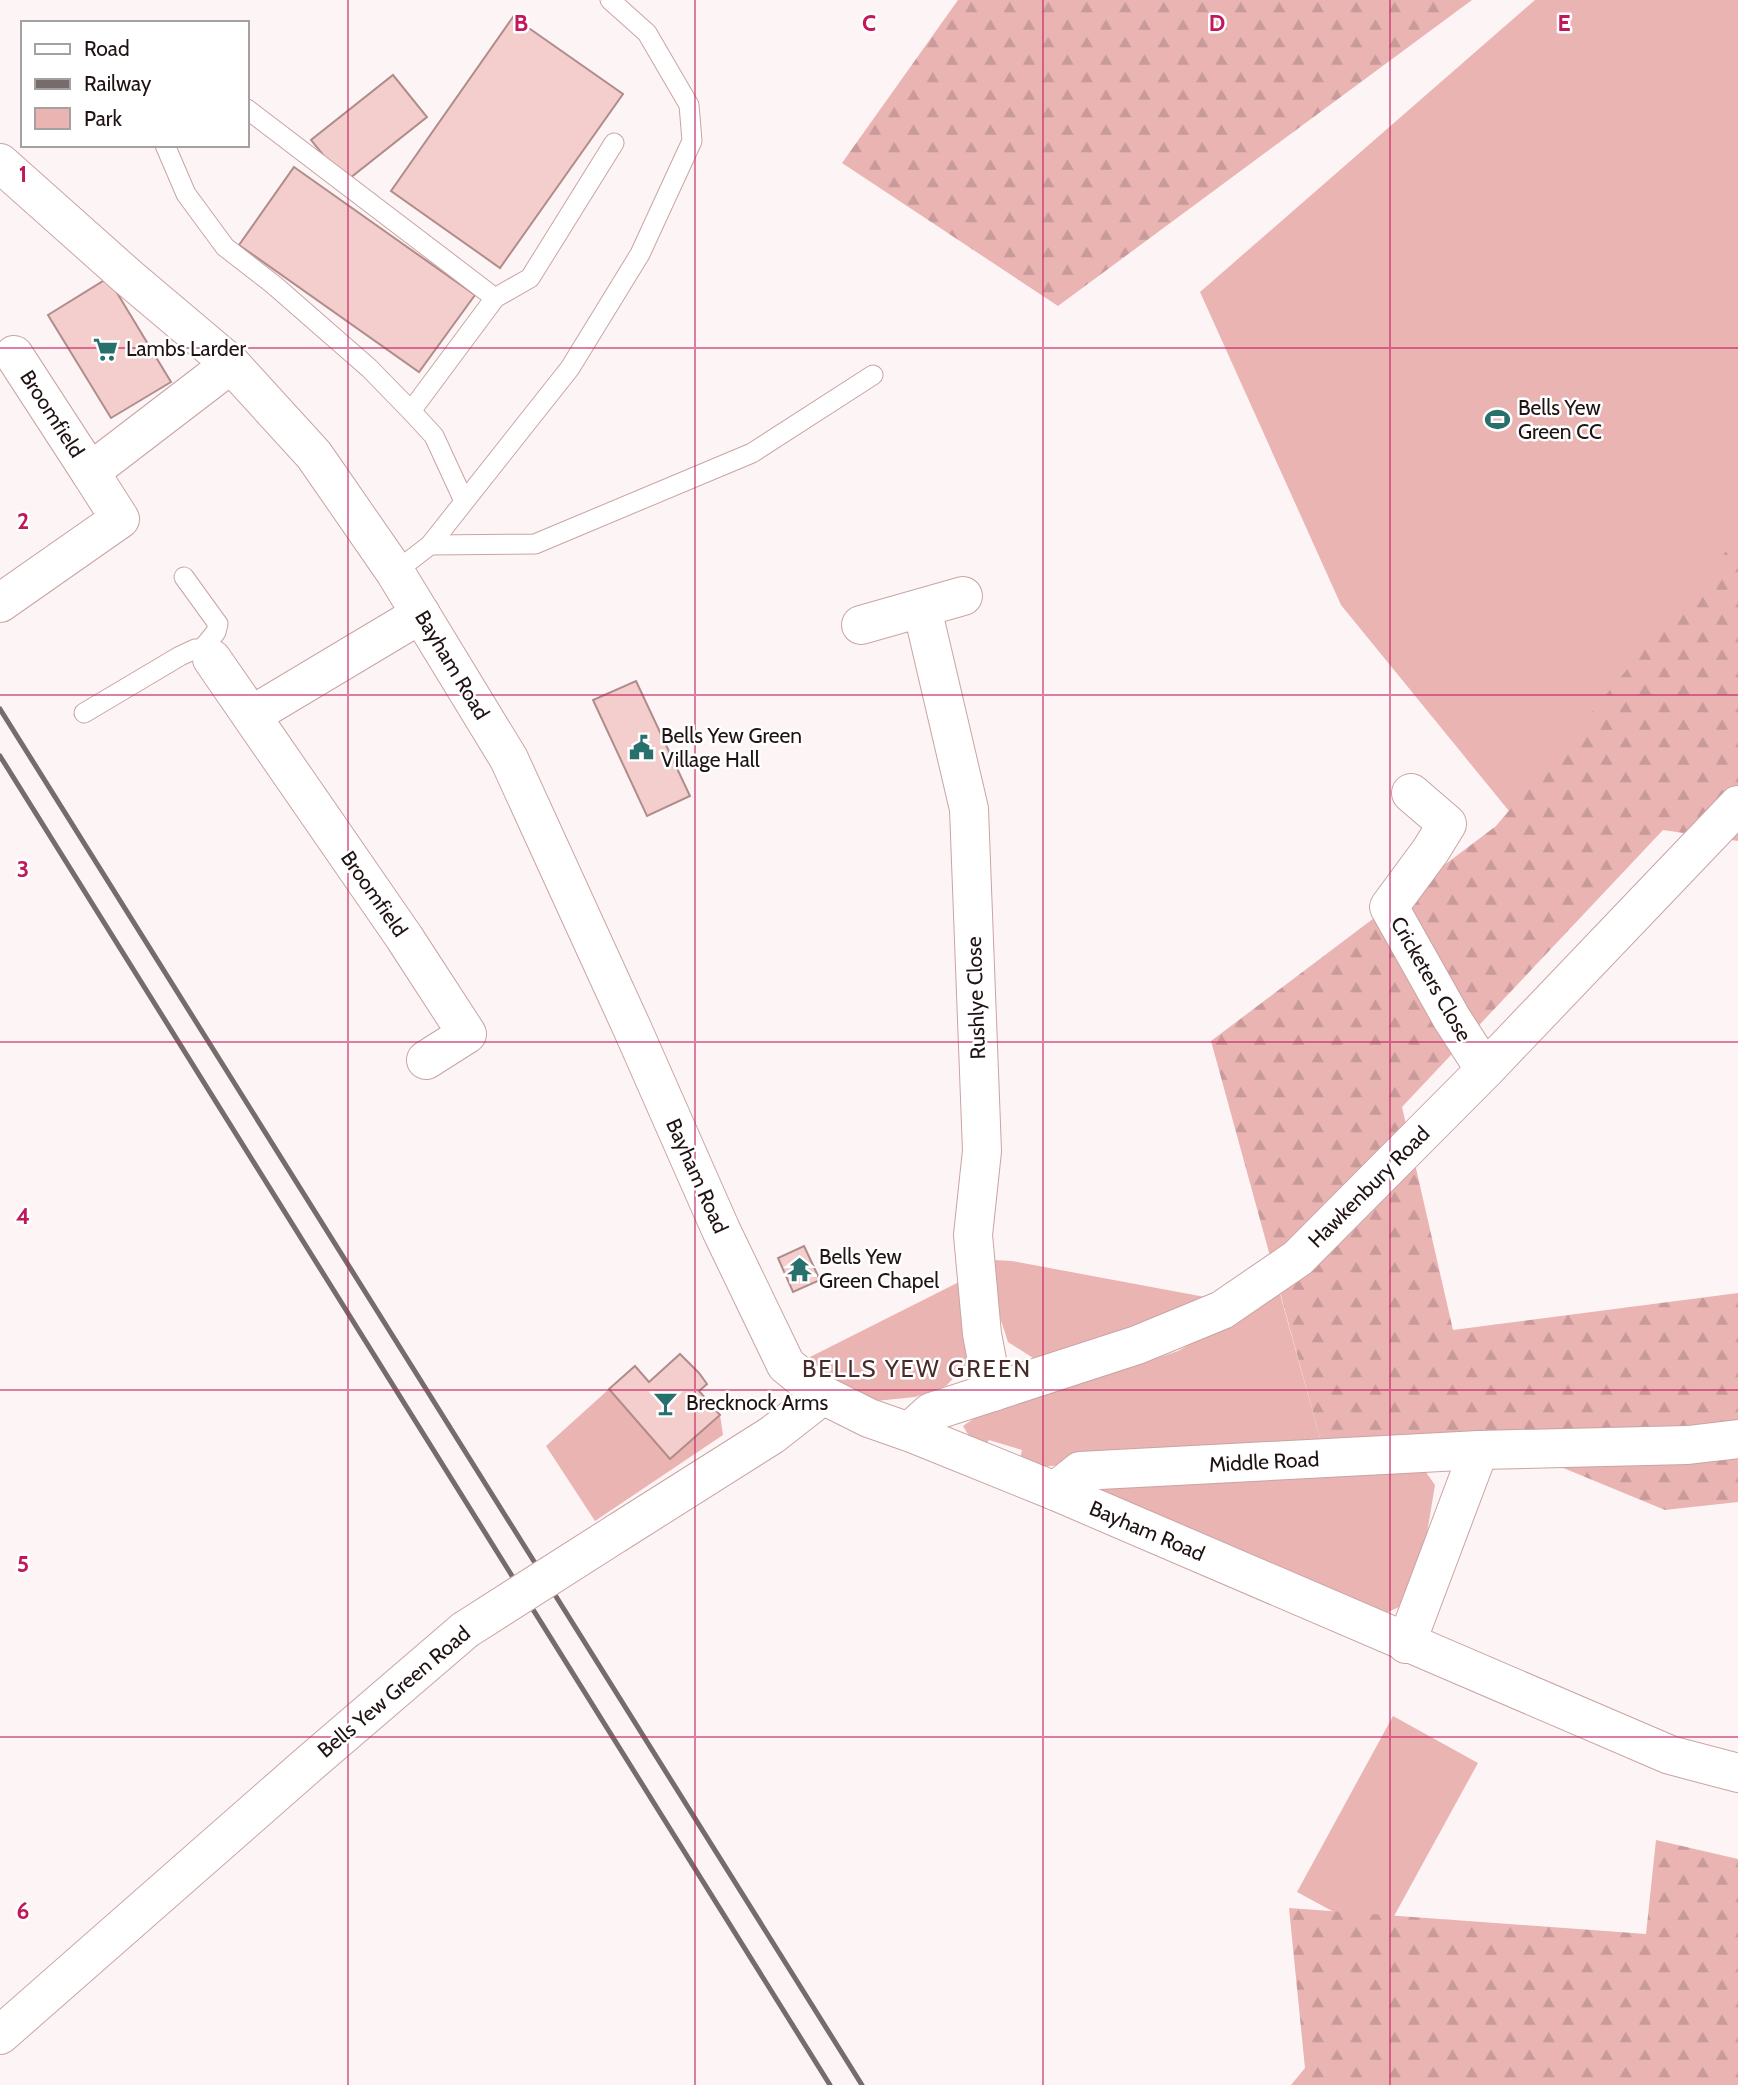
<svg xmlns="http://www.w3.org/2000/svg" width="1738" height="2085" font-family="Cabin,sans-serif">
<defs>
<pattern id="forest-firs" width="22" height="20" patternUnits="userSpaceOnUse" patternTransform="scale(1.75)"><rect width="22" height="20" fill="#eab4b3"/><path d="M5 1l3.5 6h-7zM16 11l3.5 6h-7z" fill="#c89a99"/></pattern>
</defs>
<rect width="100%" height="100%" fill="#fdf5f5"/>
<g fill="#eab4b3">
<polygon points="1535,0 1738,0 1738,548 1509,811 1341,605 1200,292"/>
<polygon points="994,1260 1012,1261 1205,1297 1057,1360 1033,1358 1008,1342 995,1302"/>
<polygon points="961,1281 970,1332 967,1364 946,1386 915,1397 876,1401 850,1392 806,1359"/>
<polygon points="1280,1294 1323,1449 1082,1463 1041,1467 1020,1459 1022,1450 989,1440 985,1445 972,1441 963,1426 979,1415 1025,1402 1178,1351"/>
<polygon points="609,1389 670,1458 720,1415 723,1435 595,1521 546,1446"/>
<polygon points="1423,1468 1435,1485 1427,1533 1408,1603 1379,1616 1085,1484"/>
<polygon points="1393,1716 1478,1763 1382,1938 1297,1892"/>
</g>
<g fill="url(#forest-firs)">
<polygon points="958,0 1472,0 1058,306 842,163"/>
<polygon points="1738,537 1738,841 1663,830 1402,1107 1453,1330 1738,1293 1738,1502 1665,1510 1476,1432 1323,1449 1211,1041 1496,826"/>
<polygon points="1656,1840 1738,1859 1738,2085 1291,2085 1305,2068 1289,1908 1646,1934"/>
</g>
<g fill="#f4cecc" stroke="#b08c8b" stroke-width="2">
<polygon points="513,17 623,94 500,268 391,191"/>
<polygon points="393,75 427,117 345,182 311,140"/>
<polygon points="294,167 475,295 419,372 239,245"/>
<polygon points="108,278 171,382 111,418 48,315"/>
<polygon points="636,681 690,796 647,816 593,700"/>
<polygon points="804,1246 820,1280 793,1292 778,1258"/>
<polygon points="680,1354 699,1373 707,1384 699,1391 720,1415 670,1459 609,1389 635,1366 649,1382"/>
</g>
<g fill="none" stroke-linecap="round" stroke-linejoin="round">
<defs>
<g id="service">
<polyline points="247,109 495,298 411,411"/>
<polyline points="165,145 186,194 225,247 274,285 369,368 411,411 434,436 464,501"/>
<polyline points="495,298 530,278 614,143"/>
<polyline points="430,545 535,544 752,453 873,375"/>
<polyline points="395,572 430,545 570,368 640,254 692,141 689,105 647,33 610,0"/>
<polyline points="184,577 218,624 216,632 202,649"/>
<polyline points="84,713 180,656 195,649 202,649 212,659"/>
</g>
<g id="minor">
<polyline points="14,355 90,472"/>
<polyline points="0,603 120,519 90,472 231,364"/>
<polyline points="922,608 969,809 982,1151 973,1235 982,1334 993,1392"/>
<polyline points="861,625 963,596"/>
<polyline points="212,659 404,937 467,1034 426,1060"/>
<polyline points="252,715 421,614"/>
<polyline points="1411,793 1447,824 1431,850 1389,907 1452,1019 1485,1070"/>
<polyline points="909,1432 931,1412 1137,1345 1222,1310 1298,1258 1485,1070 1738,805"/>
<polyline points="1055,1491 1080,1471 1479,1450 1688,1445 1738,1439"/>
<polyline points="1406,1644 1479,1450"/>
</g>
<g id="tertiary">
<polyline points="617,1533 772,1435 823,1395"/>
<polyline points="0,2035 310,1763 465,1630"/>
</g>
<polyline id="secondary" points="0,163 128,277 231,364 314,455 395,572 509,759 632,1028 721,1230 786,1365 823,1395 869,1418 909,1432 1055,1491 1670,1755 1738,1773"/>
</defs>
<use href="#service" stroke="#c9a4a3" stroke-width="21"/>
<use href="#minor" stroke="#c9a4a3" stroke-width="40"/>
<use href="#tertiary" stroke="#c9a4a3" stroke-width="40"/>
<use href="#secondary" stroke="#c9a4a3" stroke-width="40"/>
<use href="#service" stroke="#fff" stroke-width="19"/>
<use href="#minor" stroke="#fff" stroke-width="38"/>
<use href="#tertiary" stroke="#fff" stroke-width="38"/>
<use href="#secondary" stroke="#fff" stroke-width="38"/>
<g stroke="#776c6c" stroke-width="5">
<polyline points="0,709 862,2085"/>
<polyline points="0,756 830,2085"/>
</g>
<defs>
<polyline id="tertiary-bridge" points="465,1630 617,1533"/>
</defs>
<use href="#tertiary-bridge" stroke="#c9a4a3" stroke-width="40" stroke-linecap="butt"/>
<use href="#tertiary-bridge" stroke="#fff" stroke-width="38"/>
</g>
<path fill="none" stroke="#c2185b" stroke-width="2" stroke-opacity="0.55" d="M348,0V2085M695,0V2085M1043,0V2085M1390,0V2085M0,348H1738M0,695H1738M0,1042H1738M0,1390H1738M0,1737H1738"/>
<defs>
<symbol id="supermarket-bare" viewBox="-9 -9 18 18"><path d="M-6-5.5h2.5l.6 2H6L4.5 2H-2.5L-4.4-4H-6ZM-1.5 3.2a1.3 1.3 0 1 0 .1 0ZM3 3.2a1.3 1.3 0 1 0 .1 0Z" fill="#27706c" stroke="#fff" stroke-width="2.5" paint-order="stroke"/></symbol>
<symbol id="stadium-bare" viewBox="-9 -9 18 18"><path d="M0-5a6.5 5 0 1 0 0 10a6.5 5 0 1 0 0-10ZM-3.5-1.8h7v3.6h-7Z" fill="#27706c" stroke="#fff" stroke-width="2.5" paint-order="stroke"/></symbol>
<symbol id="civic-bare" viewBox="-9 -9 18 18"><path d="M-.6-6.5H3V-4.5H.6V-3L4-1V1h2V6H-6V1h2V-1L-.6-3ZM-1.2 2.5V6h2.4V2.5Z" fill="#27706c" stroke="#fff" stroke-width="2.5" paint-order="stroke"/></symbol>
<symbol id="temple-bare" viewBox="-9 -9 18 18"><path d="M0-6L5-2H3V0L6.5 2.5H4V6H1.5V3h-3V6H-4V2.5H-6.5L-3 0V-2H-5Z" fill="#27706c" stroke="#fff" stroke-width="2.5" paint-order="stroke"/></symbol>
<symbol id="bar-bare" viewBox="-9 -9 18 18"><path d="M-6-5H6L.8 .8V4.5H3.5V6h-7V4.5H-.8V.8Z" fill="#27706c" stroke="#fff" stroke-width="2.5" paint-order="stroke"/></symbol>
</defs>
<g fill-rule="evenodd">
<use href="#supermarket-bare" x="88" y="332" width="35" height="35"/>
<use href="#stadium-bare" x="1480" y="402" width="35" height="35"/>
<use href="#civic-bare" x="624" y="730" width="35" height="35"/>
<use href="#temple-bare" x="782" y="1252" width="35" height="35"/>
<use href="#bar-bare" x="648" y="1386" width="35" height="35"/>
</g>
<g text-anchor="middle" stroke-width="5" stroke-linejoin="round" paint-order="stroke">
<g font-size="21" fill="#201313" stroke="#fff" text-anchor="start">
<text x="126" y="356">Lambs Larder</text>
<text x="1518" y="415">Bells Yew<tspan x="1518" dy="24">Green CC</tspan></text>
<text x="661" y="743">Bells Yew Green<tspan x="661" dy="24">Village Hall</tspan></text>
<text x="819" y="1264">Bells Yew<tspan x="819" dy="24">Green Chapel</tspan></text>
<text x="686" y="1410">Brecknock Arms</text>
</g>
<g font-size="21" fill="#201313" stroke="#fff">
<text transform="translate(52 414) rotate(57)" y="7">Broomfield</text>
<text transform="translate(452 665) rotate(59)" y="7">Bayham Road</text>
<text transform="translate(374 894) rotate(55)" y="7">Broomfield</text>
<text transform="translate(1431 979) rotate(60)" y="7">Cricketers Close</text>
<text transform="translate(976 998) rotate(-92)" y="7">Rushlye Close</text>
<text transform="translate(697 1176) rotate(66)" y="7">Bayham Road</text>
<text transform="translate(1369 1187) rotate(-45)" y="7">Hawkenbury Road</text>
<text transform="translate(1264 1462) rotate(-3)" y="7">Middle Road</text>
<text transform="translate(1147 1531) rotate(23)" y="7">Bayham Road</text>
<text transform="translate(394 1692) rotate(-40)" y="7">Bells Yew Green Road</text>
</g>
<g font-size="24" letter-spacing="2" fill="#472a2a" stroke="#fff">
<text x="917" y="1377">BELLS YEW GREEN</text>
</g>
</g>
<g font-size="23" text-anchor="middle" font-weight="bold" fill="#c2185b" stroke="#fff" stroke-width="5" stroke-linejoin="round" paint-order="stroke">
<text x="521" y="31">B</text>
<text x="869" y="31">C</text>
<text x="1217" y="31">D</text>
<text x="1564" y="31">E</text>
<text x="23" y="182">1</text>
<text x="23" y="529">2</text>
<text x="23" y="877">3</text>
<text x="23" y="1224">4</text>
<text x="23" y="1572">5</text>
<text x="23" y="1919">6</text>
</g>
<rect x="21" y="21" width="228" height="126" fill="#ffffff" stroke="#a6a1a1" stroke-width="2"/>
<rect x="35" y="44" width="35" height="10" fill="#ffffff" stroke="#a6a1a1" stroke-width="2"/>
<text x="84" y="56" font-size="21" fill="#201313">Road</text>
<rect x="35" y="79" width="35" height="10" fill="#776c6c" stroke="#a6a1a1" stroke-width="2"/>
<text x="84" y="91" font-size="21" fill="#201313">Railway</text>
<rect x="35" y="108" width="35" height="21" fill="#eab4b3" stroke="#a6a1a1" stroke-width="2"/>
<text x="84" y="126" font-size="21" fill="#201313">Park</text>
</svg>
